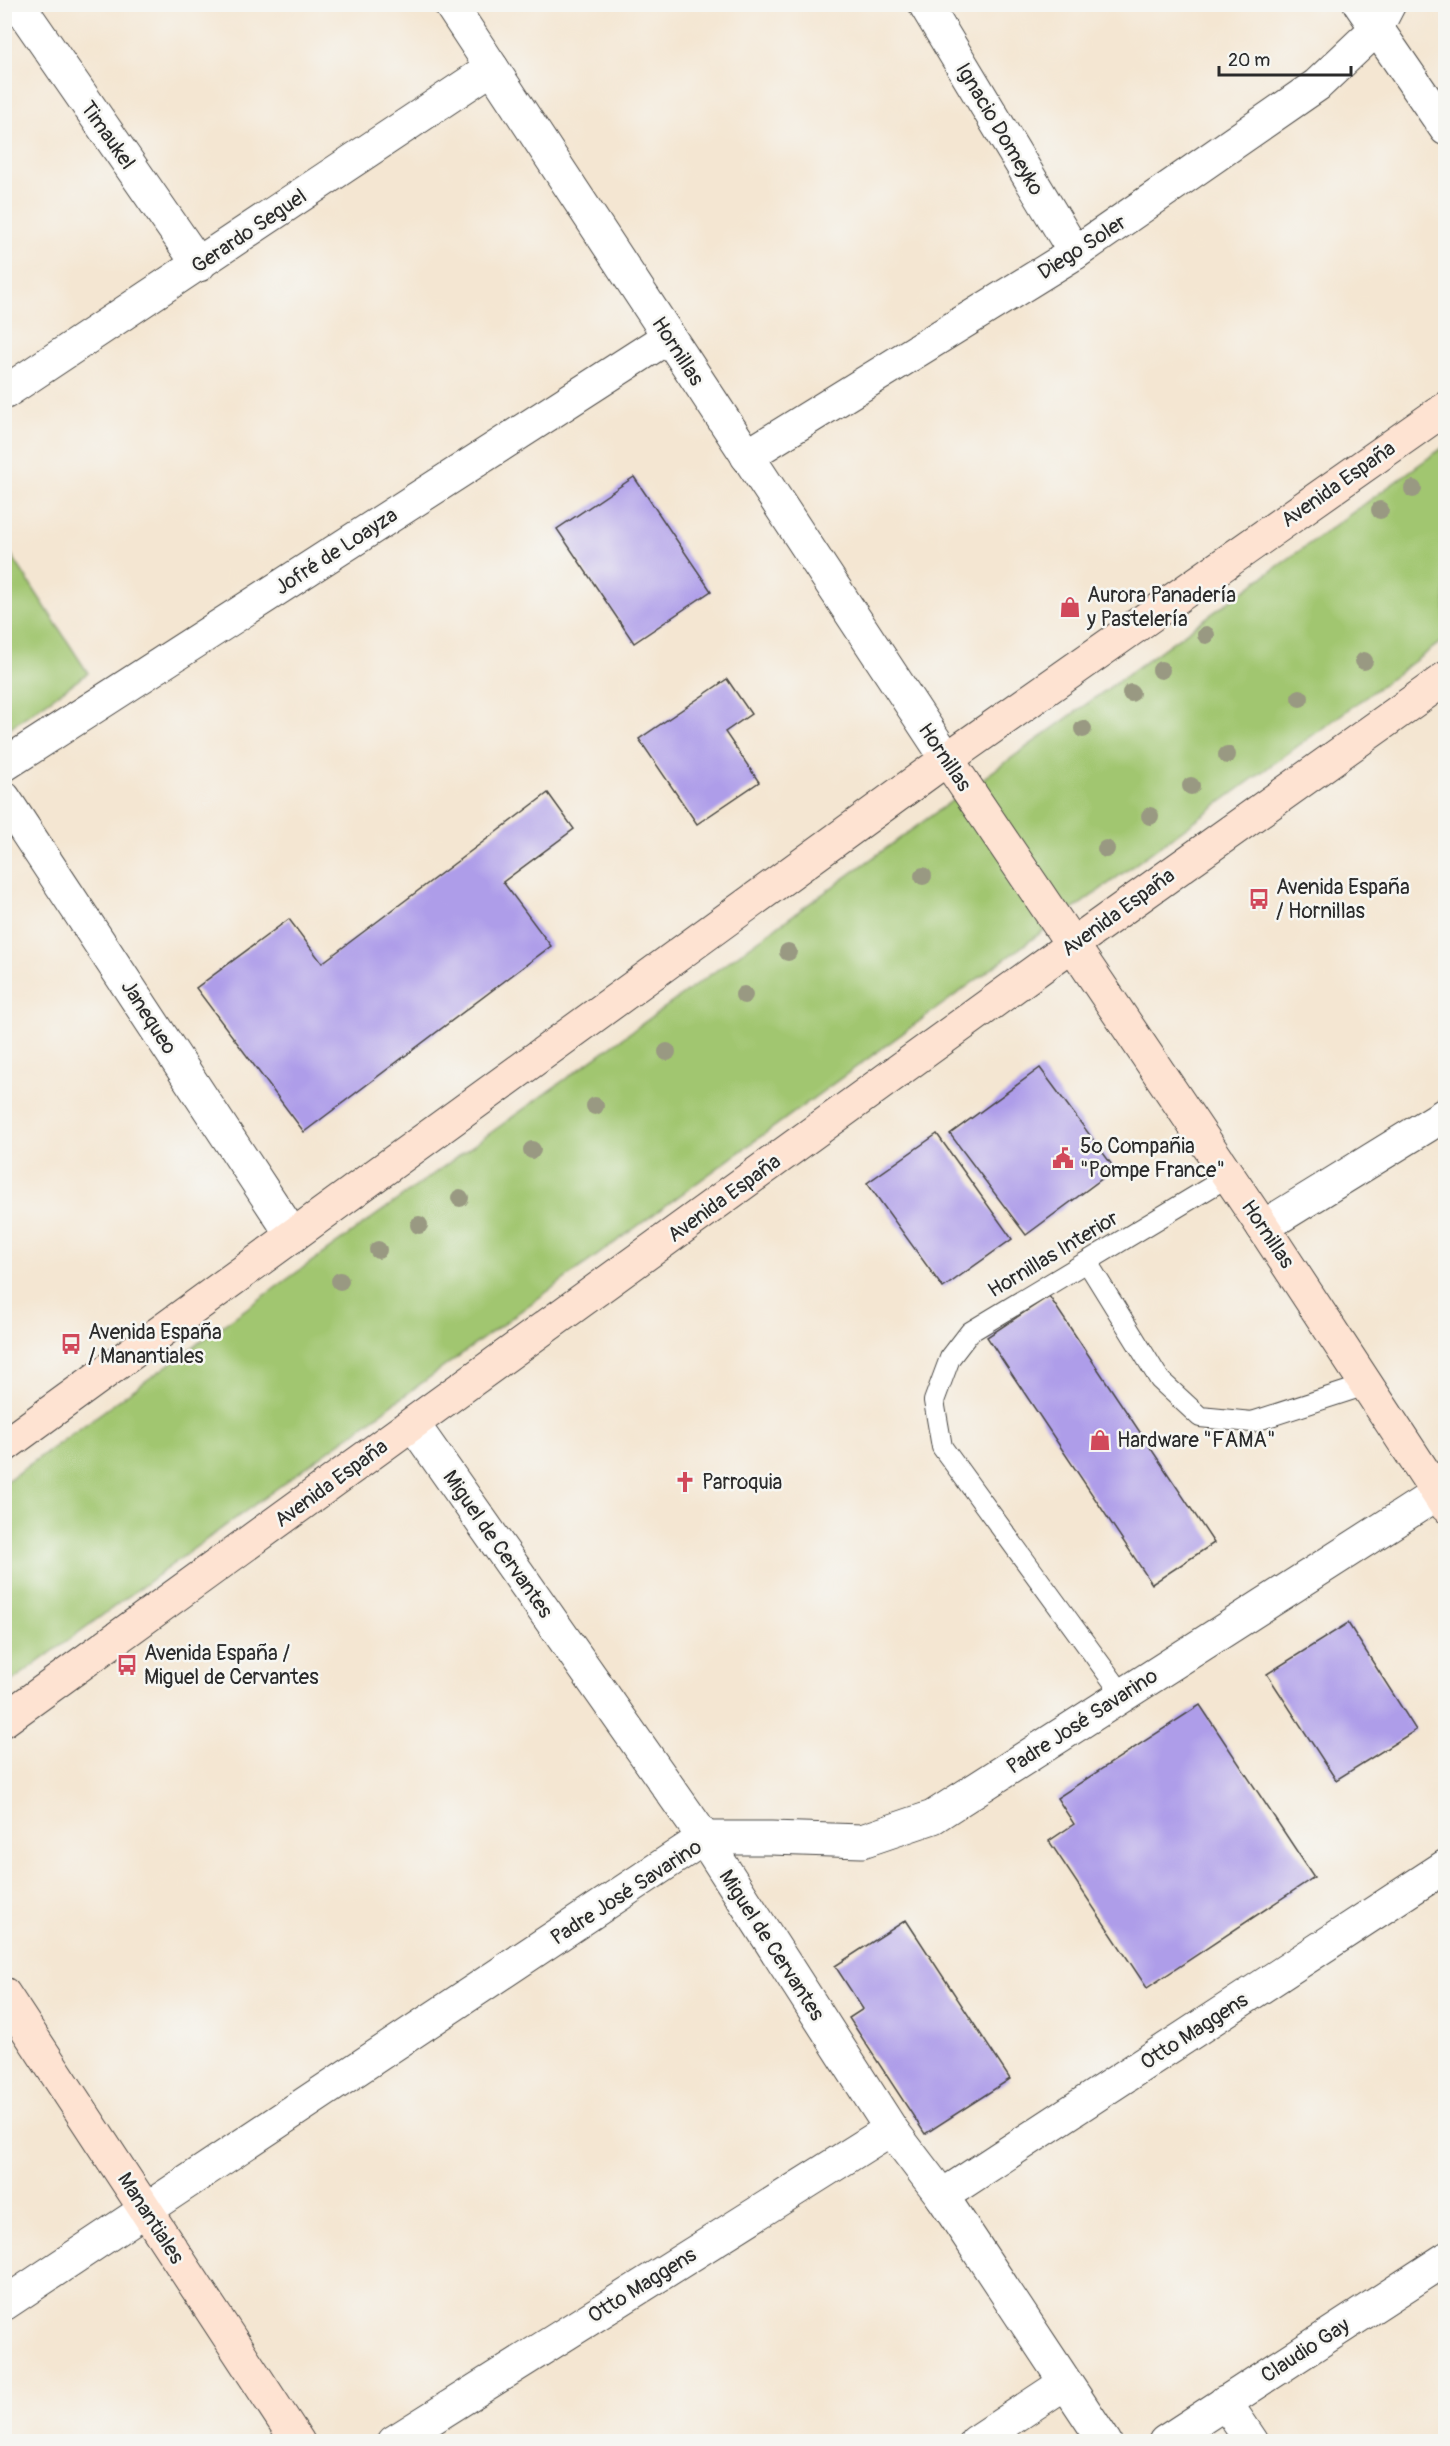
<svg xmlns="http://www.w3.org/2000/svg" width="1450" height="2446" font-family="Pangolin,sans-serif">
<rect width="100%" height="100%" fill="#f6f6f2"/>
<filter id="ink" filterUnits="userSpaceOnUse"><feTurbulence type="fractalNoise" baseFrequency=".0167" numOctaves="2"/><feDisplacementMap in="SourceGraphic" scale="12" xChannelSelector="R" yChannelSelector="G"/><feConvolveMatrix kernelMatrix="1 2 1 2 8 2 1 2 1" color-interpolation-filters="sRGB"/></filter>
<filter id="wash" filterUnits="userSpaceOnUse"><feTurbulence type="fractalNoise" baseFrequency=".008" numOctaves="4" result="noise"/><feDisplacementMap in="SourceGraphic" scale="24" xChannelSelector="R" yChannelSelector="G"/><feGaussianBlur stdDeviation="1.35" result="paint"/><feColorMatrix in="noise" values="0 0 0 0 0 0 0 0 0 0 0 0 0 0 0 0 0 1.4 0 .05"/><feComposite in="paint" operator="in"/></filter>
<g filter="url(#wash)">
<rect width="100%" height="100%" fill="#f4e6d2"/>
<g fill="#a1c670" stroke="#66784e" stroke-width="1.5">
<polygon points="1445,446 1445,639 5,1686 4,1483"/>
<polygon points="5,545 88,673 5,731 4,731"/>
</g>
<g id="blocks">
<g fill="#ae9de9">
<polygon points="634,477 711,591 634,643 557,529"/>
<polygon points="727,679 751,714 725,732 759,782 697,824 639,739"/>
<polygon points="548,793 574,829 503,882 551,946 304,1132 196,988 289,919 322,963"/>
<polygon points="1040,1068 1115,1169 1026,1235 950,1134"/>
<polygon points="937,1134 1012,1239 943,1288 867,1183"/>
<polygon points="1049,1296 1214,1543 1152,1584 987,1337"/>
<polygon points="1348,1623 1416,1730 1336,1780 1267,1674"/>
<polygon points="1200,1705 1314,1877 1147,1988 1049,1841 1074,1824 1057,1798"/>
<polygon points="906,1920 1010,2079 925,2134 849,2018 863,2009 835,1966"/>
</g>
</g>
</g>
<g filter="url(#ink)">
<use href="#blocks" fill-opacity="0" stroke="#494744" stroke-width="1.5"/>
<g fill="none" stroke-linecap="round" stroke-linejoin="round">
<defs>
<g id="lane">
<polyline points="1087,1262 1160,1380 1200,1417 1252,1422 1366,1385"/>
<polyline points="1123,1695 942,1447 934,1401 950,1358 970,1332 1229,1176"/>
</g>
<g id="street">
<polyline points="18,4 199,265"/>
<polyline points="450,4 947,759"/>
<polyline points="925,4 1075,253"/>
<polyline points="1360,4 1446,129"/>
<polyline points="4,393 492,68"/>
<polyline points="747,456 1075,253 1317,85 1376,29 1389,4"/>
<polyline points="4,765 668,337"/>
<polyline points="4,798 293,1236"/>
<polyline points="1263,1227 1446,1114"/>
<polyline points="413,1424 704,1838 891,2129 942,2196 1105,2442"/>
<polyline points="942,2196 1446,1866"/>
<polyline points="4,2304 704,1838 771,1838 862,1841 933,1817 1446,1488"/>
<polyline points="1225,2402 1252,2442"/>
<polyline points="394,2442 891,2129"/>
<polyline points="976,2442 1065,2383"/>
<polyline points="1165,2442 1446,2259"/>
</g>
<g id="secondary">
<polyline points="947,759 1263,1227 1446,1506"/>
<polyline points="4,1446 947,759 1446,408"/>
<polyline points="4,1720 1073,944 1446,678"/>
<polyline points="4,1994 298,2442"/>
</g>
</defs>
<use href="#lane" stroke="#494744" stroke-width="22"/>
<use href="#street" stroke="#494744" stroke-width="35"/>
<use href="#secondary" stroke="#494744" stroke-width="35"/>
<use href="#lane" stroke="#fff" stroke-width="20"/>
<use href="#street" stroke="#fff" stroke-width="33"/>
<use href="#secondary" stroke="#fee3d2" stroke-width="33"/>
</g>
<g fill="#999982">
<circle cx="1413" cy="489" r="9"/>
<circle cx="1380" cy="510" r="9"/>
<circle cx="1206" cy="635" r="9"/>
<circle cx="1364" cy="661" r="9"/>
<circle cx="1161" cy="670" r="9"/>
<circle cx="1131" cy="693" r="9"/>
<circle cx="1300" cy="698" r="9"/>
<circle cx="1083" cy="729" r="9"/>
<circle cx="1227" cy="755" r="9"/>
<circle cx="1191" cy="786" r="9"/>
<circle cx="1150" cy="816" r="9"/>
<circle cx="1106" cy="849" r="9"/>
<circle cx="923" cy="876" r="9"/>
<circle cx="788" cy="952" r="9"/>
<circle cx="744" cy="995" r="9"/>
<circle cx="667" cy="1052" r="9"/>
<circle cx="595" cy="1106" r="9"/>
<circle cx="532" cy="1150" r="9"/>
<circle cx="460" cy="1198" r="9"/>
<circle cx="419" cy="1225" r="9"/>
<circle cx="378" cy="1250" r="9"/>
<circle cx="340" cy="1281" r="9"/>
</g>
</g>
<defs>
<symbol id="shop-bare" viewBox="-9 -9 18 18"><path d="M-5-2.5h2.3a2.7 3.5 0 0 1 5.4 0H5L5.5 6h-11ZM-1.5-2.5h3a1.5 2.3 0 0 0-3 0Z" fill="#d1495b" stroke="#f6f6f2" stroke-width="2.5" paint-order="stroke"/></symbol>
<symbol id="bus-bare" viewBox="-9 -9 18 18"><path d="M-5-6H5V4H4V6H2V4H-2V6H-4V4H-5ZM-3.5-4V0h7V-4ZM-3.5 1.2v1.5H-2V1.2ZM2 1.2v1.5H3.5V1.2Z" fill="#d1495b" stroke="#f6f6f2" stroke-width="2.5" paint-order="stroke"/></symbol>
<symbol id="civic-bare" viewBox="-9 -9 18 18"><path d="M-.6-6.5H3V-4.5H.6V-3L4-1V1h2V6H-6V1h2V-1L-.6-3ZM-1.2 2.5V6h2.4V2.5Z" fill="#d1495b" stroke="#f6f6f2" stroke-width="2.5" paint-order="stroke"/></symbol>
<symbol id="church-bare" viewBox="-9 -9 18 18"><path d="M-1.2-6h2.4v3.5h3.3v2.4h-3.3V6h-2.4V-.1h-3.3v-2.4h3.3Z" fill="#d1495b" stroke="#f6f6f2" stroke-width="2.5" paint-order="stroke"/></symbol>
</defs>
<g fill-rule="evenodd">
<use href="#shop-bare" x="1055" y="592" width="30" height="30"/>
<use href="#bus-bare" x="1244" y="884" width="30" height="30"/>
<use href="#civic-bare" x="1048" y="1143" width="30" height="30"/>
<use href="#bus-bare" x="56" y="1329" width="30" height="30"/>
<use href="#shop-bare" x="1085" y="1425" width="30" height="30"/>
<use href="#church-bare" x="670" y="1467" width="30" height="30"/>
<use href="#bus-bare" x="112" y="1650" width="30" height="30"/>
</g>
<g text-anchor="middle" stroke-width="5" stroke-linejoin="round" paint-order="stroke">
<g font-size="21" fill="#2b2b2b" stroke="#f6f6f2">
<text transform="translate(1000 129) rotate(59)" y="7">Ignacio Domeyko</text>
<text transform="translate(108 135) rotate(55)" y="7">Timaukel</text>
<text transform="translate(249 231) rotate(-34)" y="7">Gerardo Seguel</text>
<text transform="translate(1082 247) rotate(-33)" y="7">Diego Soler</text>
<text transform="translate(678 351) rotate(57)" y="7">Hornillas</text>
<text transform="translate(1338 484) rotate(-35)" y="7">Avenida España</text>
<text transform="translate(336 551) rotate(-33)" y="7">Jofré de Loayza</text>
<text transform="translate(945 757) rotate(56)" y="7">Hornillas</text>
<text transform="translate(1118 912) rotate(-36)" y="7">Avenida España</text>
<text transform="translate(149 1017) rotate(57)" y="7">Janequeo</text>
<text transform="translate(724 1198) rotate(-36)" y="7">Avenida España</text>
<text transform="translate(1268 1234) rotate(56)" y="7">Hornillas</text>
<text transform="translate(1053 1254) rotate(-31)" y="7">Hornillas Interior</text>
<text transform="translate(331 1483) rotate(-36)" y="7">Avenida España</text>
<text transform="translate(498 1544) rotate(55)" y="7">Miguel de Cervantes</text>
<text transform="translate(1082 1721) rotate(-33)" y="7">Padre José Savarino</text>
<text transform="translate(626 1892) rotate(-33)" y="7">Padre José Savarino</text>
<text transform="translate(772 1945) rotate(57)" y="7">Miguel de Cervantes</text>
<text transform="translate(1194 2031) rotate(-33)" y="7">Otto Maggens</text>
<text transform="translate(151 2218) rotate(57)" y="7">Manantiales</text>
<text transform="translate(642 2285) rotate(-32)" y="7">Otto Maggens</text>
<text transform="translate(1305 2350) rotate(-33)" y="7">Claudio Gay</text>
</g>
<g font-size="21" fill="#2b2b2b" stroke="#f6f6f2" text-anchor="start">
<text x="1087" y="602">Aurora Panadería<tspan x="1087" dy="24">y Pastelería</tspan></text>
<text x="1276" y="894">Avenida España<tspan x="1276" dy="24">/ Hornillas</tspan></text>
<text x="1080" y="1153">5º Compañia<tspan x="1080" dy="24">"Pompe France"</tspan></text>
<text x="88" y="1339">Avenida España<tspan x="88" dy="24">/ Manantiales</tspan></text>
<text x="1117" y="1447">Hardware "FAMA"</text>
<text x="702" y="1489">Parroquia</text>
<text x="144" y="1660">Avenida España /<tspan x="144" dy="24">Miguel de Cervantes</tspan></text>
</g>
</g>
<rect width="1450" height="2446" fill="none" stroke="#f6f6f2" stroke-width="24"/>
<path d="M1219 66v9h132v-9" fill="none" stroke="#2b2b2b" stroke-width="3"/>
<text x="1228" y="66" font-size="18" fill="#2b2b2b" stroke="#f6f6f2" stroke-width="4.5" paint-order="stroke">20 m</text>
</svg>
